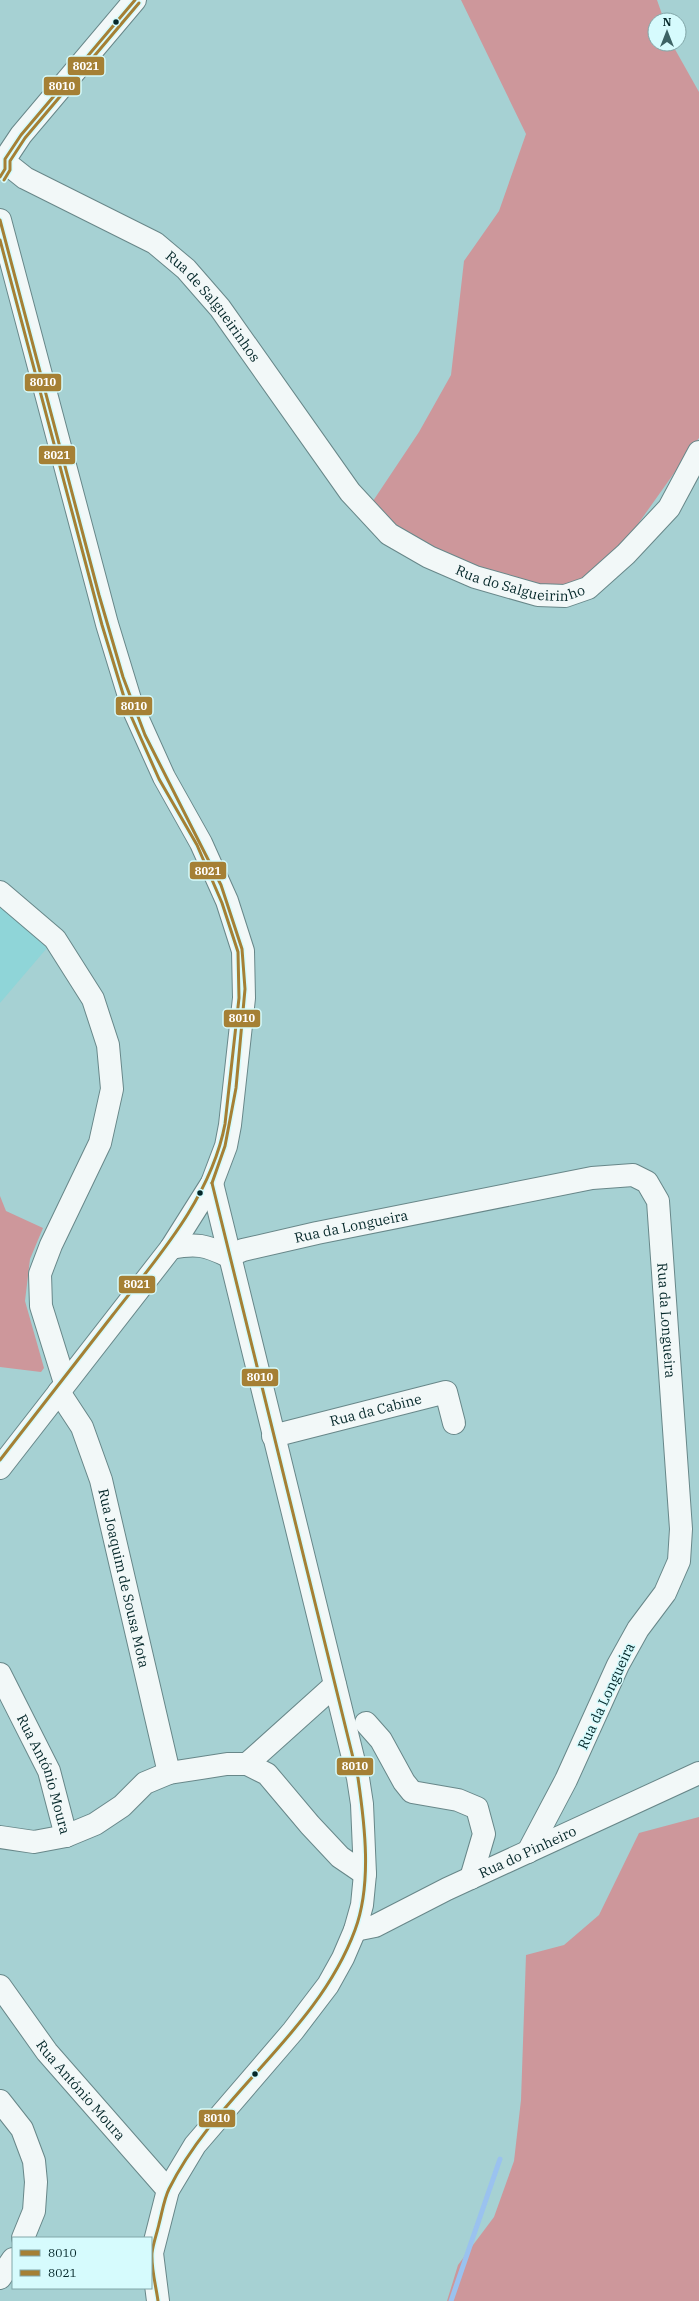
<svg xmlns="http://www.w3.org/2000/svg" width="699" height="2301" font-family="'IBM Plex Serif',serif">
<rect width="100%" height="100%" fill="#a6d1d3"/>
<polygon fill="#8fd5d8" points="0,906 47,948 0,1003"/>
<g fill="#cd979b">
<polygon points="461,0 657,0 664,20 655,20 655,44 672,44 699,92 699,438 633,531 585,581 548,587 473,565 382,532 367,510 419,432 451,375 464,261 499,211 526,134"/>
<polygon points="0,1196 6,1211 43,1228 30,1259 25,1301 44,1368 41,1372 0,1367"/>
<polygon points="699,1817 699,2301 447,2301 458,2265 494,2217 514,2161 521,2100 526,1955 564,1945 599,1915 639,1833"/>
</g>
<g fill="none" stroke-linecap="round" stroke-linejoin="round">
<polyline stroke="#9ac2ef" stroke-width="5" points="451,2301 500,2159"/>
<defs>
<g id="minor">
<polyline points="5,159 21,135 135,0"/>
<path id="s1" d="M6,163L25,178L155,243L186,269L220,308L350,492L389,534L429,557L475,577L538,595L565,596L588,588L626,554L669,508L699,452"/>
<polyline points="0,220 107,624 132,706 164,777 201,843 227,901 243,951 244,998 230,1125 226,1146 212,1183 171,1248 0,1468"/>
<polyline points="0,892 55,939 93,999 108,1045 112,1089 100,1143 51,1245 40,1274 41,1306 65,1383"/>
<path id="s2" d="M171,1248C196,1243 206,1245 228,1256L243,1250L317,1233L592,1178L633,1175L647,1182L658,1201L681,1529L679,1561L665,1593L638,1629L618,1665L566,1780L528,1852"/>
<path id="s3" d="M59,1392L82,1427L101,1480L169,1773"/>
<path id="s4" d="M273,1436L446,1392L454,1423"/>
<path id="s5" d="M0,1674L49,1771L66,1836"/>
<polyline points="366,1723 381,1740 404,1782 412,1792 458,1800 477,1808 484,1834 471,1878"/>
<polyline points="247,1764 335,1685"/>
<polyline points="0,1837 34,1842 66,1836 95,1824 122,1806 145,1783 169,1773 227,1764 247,1764 267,1774 310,1825 340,1857 365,1874"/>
<path id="s6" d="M355,1930L375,1926L447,1889L699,1773"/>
<path id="s7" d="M0,1986L47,2052L168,2190"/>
<polyline points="0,2101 22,2129 34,2161 36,2182 34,2211 23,2238"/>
<polyline points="0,2278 13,2259"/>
<polyline points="158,2301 152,2253 168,2190 195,2145 293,2031 328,1985 343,1958 355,1930 362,1905 365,1874 362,1804 358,1778 212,1183"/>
</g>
</defs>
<use href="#minor" stroke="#688789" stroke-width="24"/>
<use href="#minor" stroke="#f2f8f8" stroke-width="22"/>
<defs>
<g id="bus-1">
<polyline points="0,177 5,169 5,159 21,135 135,0"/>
<polyline points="0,220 99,595 123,677 145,735 221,885 242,949 245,989 236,1088 225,1146 212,1183"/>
<path d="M158,2301C156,2286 151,2268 152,2253C153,2244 157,2233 159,2224C162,2213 164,2199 169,2189C216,2094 317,2033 355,1930C372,1884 365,1826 358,1778L212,1183"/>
</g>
<g id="bus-2">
<polyline points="4,180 10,170 10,161 25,138 139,3"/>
<path d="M0,240L102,625L127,707L159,779L197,845L222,903L238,952L239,998L225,1124C211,1198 157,1258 112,1316C75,1364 37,1412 0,1460"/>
</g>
</defs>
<use href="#bus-1" stroke="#d6fbfd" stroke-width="6"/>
<use href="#bus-2" stroke="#d6fbfd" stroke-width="6"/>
<use href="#bus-1" stroke="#a58035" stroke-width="3"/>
<use href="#bus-2" stroke="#a58035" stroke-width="3"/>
</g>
<g fill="#05282a" stroke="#d6fbfd" stroke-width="1.5">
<circle cx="116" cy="22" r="3.5"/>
<circle cx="200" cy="1193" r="3.5"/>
<circle cx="255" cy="2074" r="3.5"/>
</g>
<g text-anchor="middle" stroke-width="3" stroke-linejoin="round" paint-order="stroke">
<g font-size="14" fill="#05282a" stroke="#d6fbfd">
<text dy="5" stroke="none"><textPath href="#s1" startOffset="256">Rua de Salgueirinhos</textPath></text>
<text dy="5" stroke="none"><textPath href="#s1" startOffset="687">Rua do Salgueirinho</textPath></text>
<text dy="5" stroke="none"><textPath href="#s2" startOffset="186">Rua da Longueira</textPath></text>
<text dy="5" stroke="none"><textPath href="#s2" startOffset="630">Rua da Longueira</textPath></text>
<text dy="5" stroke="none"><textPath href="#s4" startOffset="106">Rua da Cabine</textPath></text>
<text dy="5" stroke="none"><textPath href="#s3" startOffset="199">Rua Joaquim de Sousa Mota</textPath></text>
<text transform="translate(606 1696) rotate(-65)" y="5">Rua da Longueira</text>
<text dy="5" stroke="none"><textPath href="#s5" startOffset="110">Rua António Moura</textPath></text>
<text dy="5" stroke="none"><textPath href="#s6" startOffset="190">Rua do Pinheiro</textPath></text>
<text dy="5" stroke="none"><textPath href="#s7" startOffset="132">Rua António Moura</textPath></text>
</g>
</g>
<g stroke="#d6fbfd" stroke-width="1.5">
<rect x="67" y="56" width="38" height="20" rx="4" fill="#a58035"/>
<rect x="43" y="76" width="38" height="20" rx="4" fill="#a58035"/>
<rect x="24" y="373" width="38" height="19" rx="4" fill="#a58035"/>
<rect x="38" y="445" width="38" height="20" rx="4" fill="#a58035"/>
<rect x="115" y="696" width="38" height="20" rx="4" fill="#a58035"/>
<rect x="189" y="861" width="38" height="19" rx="4" fill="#a58035"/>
<rect x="223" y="1009" width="38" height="19" rx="4" fill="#a58035"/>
<rect x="118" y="1275" width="38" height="19" rx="4" fill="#a58035"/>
<rect x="241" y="1368" width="38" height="19" rx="4" fill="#a58035"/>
<rect x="336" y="1757" width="38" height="19" rx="4" fill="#a58035"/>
<rect x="198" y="2109" width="38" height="19" rx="4" fill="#a58035"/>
</g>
<g font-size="11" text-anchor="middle" font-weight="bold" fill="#fff">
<text x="86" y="70">8021</text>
<text x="62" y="90">8010</text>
<text x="43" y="386">8010</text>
<text x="57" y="459">8021</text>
<text x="134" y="710">8010</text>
<text x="208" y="875">8021</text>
<text x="242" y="1022">8010</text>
<text x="137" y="1288">8021</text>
<text x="260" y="1381">8010</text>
<text x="355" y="1770">8010</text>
<text x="217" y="2122">8010</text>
</g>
<rect x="12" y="2237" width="140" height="52" fill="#d6fbfd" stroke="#82a7a9"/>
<rect x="20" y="2250" width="20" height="6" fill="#a58035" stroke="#82a7a9"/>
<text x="48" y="2257" font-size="12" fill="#05282a">8010</text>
<rect x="20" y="2270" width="20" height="6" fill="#a58035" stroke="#82a7a9"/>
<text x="48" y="2277" font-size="12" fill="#05282a">8021</text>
<g transform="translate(667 32)"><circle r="19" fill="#d6fbfd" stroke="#82a7a9"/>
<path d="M0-3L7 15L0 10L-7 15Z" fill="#3d6365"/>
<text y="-6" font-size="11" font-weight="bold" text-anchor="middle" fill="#05282a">N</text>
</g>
</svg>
